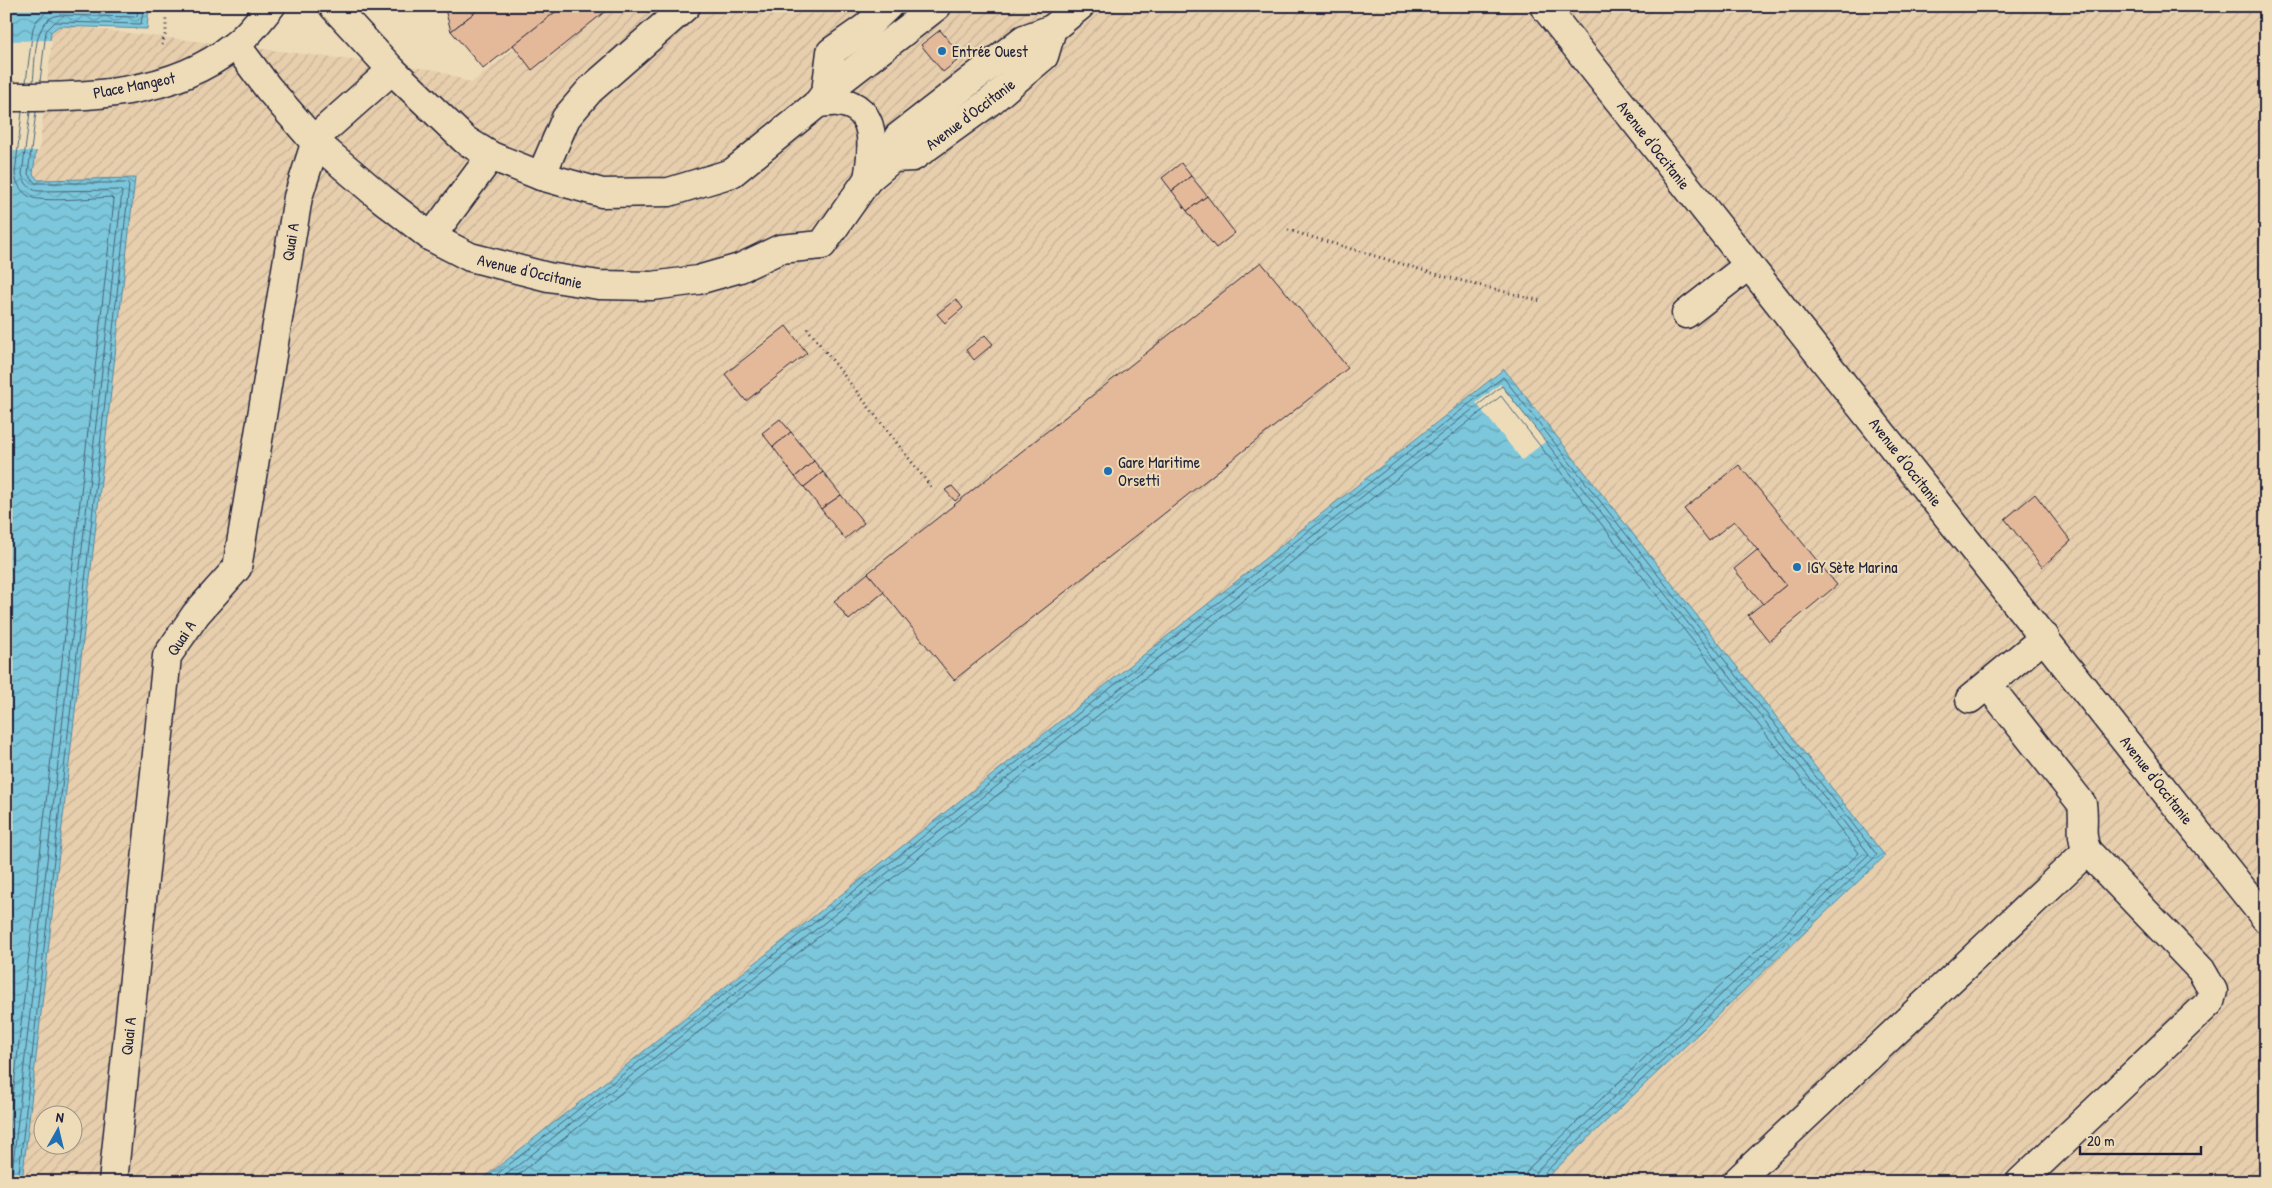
<svg xmlns="http://www.w3.org/2000/svg" width="2272" height="1188" font-family="'Patrick Hand',sans-serif">
<defs>
<pattern id="industrial-furrows" width="10" height="10" patternUnits="userSpaceOnUse" patternTransform="scale(1.25)"><rect width="10" height="10" fill="#e7cead"/><path d="M-1 1l2-2M0 10L10 0M9 11l2-2" fill="none" stroke="#c6b196"/></pattern>
<pattern id="water-waves" width="16" height="10" patternUnits="userSpaceOnUse" patternTransform="scale(1.25)"><rect width="16" height="10" fill="#7cc7db"/><path d="M0 5q4-4 8 0t8 0" fill="none" stroke="#65a1b3"/></pattern>
</defs>
<rect width="100%" height="100%" fill="#eedcb9"/>
<filter id="ink" filterUnits="userSpaceOnUse"><feTurbulence type="fractalNoise" baseFrequency=".02" numOctaves="2"/><feDisplacementMap in="SourceGraphic" scale="10" xChannelSelector="R" yChannelSelector="G"/><feConvolveMatrix kernelMatrix="1 2 1 2 8 2 1 2 1" color-interpolation-filters="sRGB"/></filter>
<g filter="url(#ink)">
<path fill="url(#industrial-furrows)" fill-rule="evenodd" d="M569,6H2266V1182H1542L1885,856L1504,369L479,1182H22L135,178L38,180L33,175L51,32L59,26L87,28L437,70L471,83ZM42,1116H72V1146H42Z"/>
<g fill="url(#water-waves)" stroke="#58859b">
<polygon points="6,6 149,6 147,29 59,26 51,32 33,174 38,180 135,178 22,1182 6,1182"/>
<polygon points="1504,369 1885,856 1542,1182 479,1182"/>
</g>
<g fill="#eedcb9">
<polygon points="52,40 39,151 6,151 6,41"/>
<polygon points="1500,384 1546,441 1522,460 1476,403"/>
</g>
<g fill="none" stroke-linecap="round" stroke-linejoin="round">
<g stroke="#46647b" stroke-width="1">
<polyline points="26,82 33,28 37,20 47,11 60,7 128,10 130,6"/>
<path d="M33,82C36,61 32,19 59,15L135,17L137,16L138,6"/>
<polyline points="40,82 46,31 55,22 141,24 144,6"/>
<path d="M6,1157L114,200L111,197C94,198 48,202 33,198C23,195 16,184 15,174L22,112"/>
<path d="M11,1182L122,192L120,190L38,191C30,190 24,183 22,174L30,112"/>
<polyline points="18,1182 129,186 127,183 35,183 28,174 36,112"/>
<polyline points="487,1182 1503,377 1877,855 1541,1176 1539,1182"/>
<polyline points="497,1182 1502,386 1869,854 1536,1171 1532,1182"/>
<polyline points="509,1182 1501,396 1859,853 1531,1166 1526,1173 1525,1182"/>
</g>
<polyline stroke="#384b63" stroke-width="1" stroke-dasharray="6 5" stroke-linecap="butt" points="6,15 7,6"/>
</g>
<g fill="#e4b999" stroke="#22223b">
<polygon points="444,6 483,6 451,31"/>
<polygon points="483,6 563,6 483,69 451,31"/>
<polygon points="563,6 612,6 532,70 513,45"/>
<polygon points="940,30 962,57 943,72 921,45"/>
<polygon points="1181,163 1191,176 1172,191 1162,178"/>
<polygon points="1191,176 1207,196 1187,211 1172,191"/>
<polygon points="1207,196 1235,233 1216,248 1187,211"/>
<polygon points="1261,262 1348,368 954,680 868,573"/>
<polygon points="956,299 963,308 945,323 937,314"/>
<polygon points="786,326 807,353 746,401 725,374"/>
<polygon points="985,335 993,344 974,360 966,350"/>
<polygon points="780,419 791,432 773,447 762,433"/>
<polygon points="791,432 814,461 795,477 773,447"/>
<polygon points="814,461 823,472 804,487 795,477"/>
<polygon points="1739,465 1837,585 1769,641 1748,615 1786,585 1734,521 1709,541 1684,509"/>
<polygon points="823,472 841,495 821,509 804,487"/>
<polygon points="952,486 961,496 955,501 945,490"/>
<polygon points="2035,494 2071,541 2042,567 2005,519"/>
<polygon points="841,495 864,523 845,539 821,509"/>
<polygon points="1757,550 1786,585 1763,604 1734,569"/>
<polygon points="868,573 884,592 849,620 834,601"/>
</g>
<g fill="none" stroke-linecap="round" stroke-linejoin="round">
<defs>
<g id="minor">
<polyline points="333,6 392,70 465,140 491,156 541,176 602,193 669,192 732,173 818,103 826,92 937,6"/>
<polyline points="1544,6 2266,919"/>
<polyline points="236,45 268,88 313,140 381,198 431,237 470,257 548,277 599,285 652,286 698,280 740,268 780,249 822,245 868,179 893,158 913,157 992,100 1044,56 1052,29 1080,6"/>
<polyline points="826,92 831,52 865,28 888,6"/>
<path d="M818,103C824,103 832,101 838,102C879,106 873,150 868,179"/>
<polyline points="313,140 392,70"/>
<polyline points="893,158 898,137 1024,39 1052,29"/>
<polyline points="541,176 566,118 590,90 686,6"/>
<polyline points="431,237 491,156"/>
<polyline points="1686,314 1749,265"/>
<path d="M1988,685L2082,804C2085,823 2079,833 2087,851L2201,970L2213,991L2210,1002L2020,1182"/>
<polyline points="1970,699 2045,637"/>
<polyline points="113,1182 167,656 196,614 237,568 298,197 315,144"/>
<polyline points="1736,1182 2087,851"/>
</g>
<path id="major" d="M6,97C85,97 171,97 235,45C249,35 260,19 271,6"/>
</defs>
<use href="#minor" stroke="#22223b" stroke-width="31"/>
<use href="#major" stroke="#22223b" stroke-width="31"/>
<g stroke="#22223b" stroke-width="3" stroke-dasharray="1 4" stroke-linecap="butt">
<polyline points="162,45 166,32 166,19"/>
<polyline points="1288,230 1439,275 1541,301"/>
<polyline points="807,328 932,488"/>
</g>
<use href="#minor" stroke="#eedcb9" stroke-width="28"/>
<use href="#major" stroke="#eedcb9" stroke-width="28"/>
</g>
</g>
<g fill="#1f6fb2" stroke="#eedcb9" stroke-width="2">
<circle cx="942" cy="51" r="5"/>
<circle cx="1108" cy="471" r="5"/>
<circle cx="1797" cy="567" r="5"/>
</g>
<g text-anchor="middle" stroke-width="4" stroke-linejoin="round" paint-order="stroke">
<g font-size="16" fill="#22223b" stroke="#eedcb9" text-anchor="start">
<text x="952" y="57">Entrée Ouest</text>
<text x="1118" y="468">Gare Maritime<tspan x="1118" dy="18">Orsetti</tspan></text>
<text x="1807" y="573">IGY Sète Marina</text>
</g>
<g font-size="16" fill="#22223b" stroke="#eedcb9">
<text transform="translate(134 85) rotate(-11)" y="6">Place Mangeot</text>
<text transform="translate(970 114) rotate(-37)" y="6">Avenue d'Occitanie</text>
<text transform="translate(1654 145) rotate(52)" y="6">Avenue d'Occitanie</text>
<text transform="translate(290 242) rotate(-81)" y="6">Quai A</text>
<text transform="translate(530 271) rotate(13)" y="6">Avenue d'Occitanie</text>
<text transform="translate(1906 462) rotate(52)" y="6">Avenue d'Occitanie</text>
<text transform="translate(181 638) rotate(-57)" y="6">Quai A</text>
<text transform="translate(2157 780) rotate(52)" y="6">Avenue d'Occitanie</text>
<text transform="translate(128 1036) rotate(-84)" y="6">Quai A</text>
</g>
</g>
<rect width="2272" height="1188" fill="none" stroke="#eedcb9" stroke-width="25"/>
<rect x="12" y="12" width="2247" height="1163" fill="none" stroke="#22223b" stroke-width="2" filter="url(#ink)"/>
<g transform="translate(58 1130) rotate(8)"><circle r="24" fill="#eedcb9" stroke="#9c9287"/>
<path d="M0-4L9 19L0 12L-9 19Z" fill="#1f6fb2"/>
<text y="-8" font-size="14" font-weight="bold" text-anchor="middle" fill="#22223b">N</text>
</g>
<path d="M2080 1146v8h121v-8" fill="none" stroke="#22223b" stroke-width="2.5"/>
<text x="2087" y="1146" font-size="15" fill="#22223b" stroke="#eedcb9" stroke-width="4" paint-order="stroke">20 m</text>
</svg>
